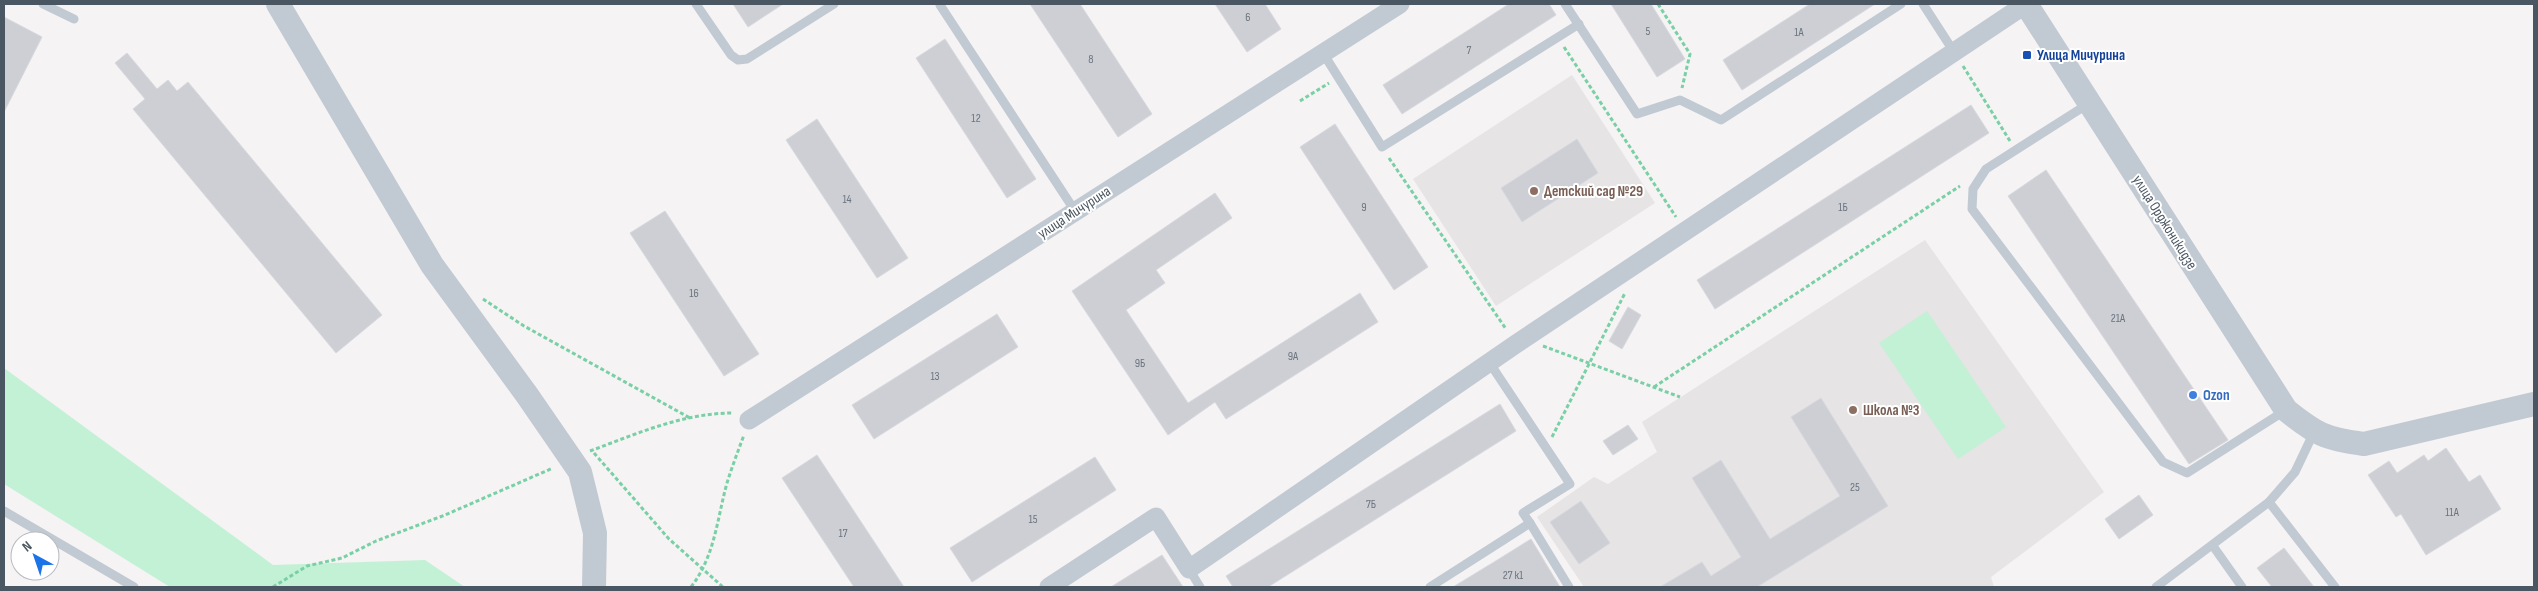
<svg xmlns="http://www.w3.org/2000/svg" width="2538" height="591" font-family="'Sofia Sans Condensed',sans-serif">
<rect width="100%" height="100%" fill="#f5f3f3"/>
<g fill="#e6e4e5">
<polygon points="1572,75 1655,203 1496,306 1413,179"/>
<polygon points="1925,240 2104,492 1991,577 1994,587 1584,587 1537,517 1594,477 1608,484 1657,452 1642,422"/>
</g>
<g fill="#c3f1d5">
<polygon points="1927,311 2006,427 1958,459 1879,343"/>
<polygon points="4,368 273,565 425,560 465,587 170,587 4,484"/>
</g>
<g fill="#cdcfd5" stroke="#d7d9de">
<polygon points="733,4 783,4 748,27"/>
<polygon points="1030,4 1080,4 1152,114 1118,137"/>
<polygon points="1215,4 1265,4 1281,29 1247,52"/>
<polygon points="1509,4 1549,4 1556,15 1402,114 1383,85"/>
<polygon points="1611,4 1651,4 1685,59 1657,77"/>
<polygon points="1810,4 1875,4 1742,90 1723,60"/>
<polygon points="4,17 42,37 4,112"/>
<polygon points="945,39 1036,179 1007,198 916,58"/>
<polygon points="127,53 157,89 168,80 177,91 188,82 382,315 336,353 133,109 145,99 115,63"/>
<polygon points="1971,105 1989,133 1715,309 1697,280"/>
<polygon points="817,119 908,258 877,278 786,140"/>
<polygon points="1335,124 1428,267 1394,290 1300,147"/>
<polygon points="1577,139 1598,173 1522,222 1501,188"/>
<polygon points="2046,170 2228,440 2189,464 2008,196"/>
<polygon points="1215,193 1232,218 1156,270 1165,283 1126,310 1188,403 1360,293 1378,322 1226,419 1215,402 1168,435 1072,291"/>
<polygon points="665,211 759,354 724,376 630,233"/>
<polygon points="1628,307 1641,315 1622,349 1609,341"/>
<polygon points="997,314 1018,347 874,439 852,405"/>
<polygon points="1821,398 1888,506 1757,587 1660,587 1702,562 1711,576 1741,557 1692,478 1721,460 1770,539 1840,496 1791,417"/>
<polygon points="1500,404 1516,431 1268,587 1233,587 1226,576"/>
<polygon points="1628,425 1638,439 1613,455 1603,441"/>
<polygon points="2446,448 2469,482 2480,475 2501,509 2426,555 2401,514 2396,517 2368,475 2389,461 2397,473 2424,455 2428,461"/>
<polygon points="817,455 904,587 854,587 782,478"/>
<polygon points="1095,457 1116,490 972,582 950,548"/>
<polygon points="2139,495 2153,515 2119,539 2105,519"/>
<polygon points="1581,501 1610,543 1579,564 1550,522"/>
<polygon points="1531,539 1560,587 1453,587 1494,562"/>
<polygon points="2284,548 2314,587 2272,587 2257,568"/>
<polygon points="1162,555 1183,587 1111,587"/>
</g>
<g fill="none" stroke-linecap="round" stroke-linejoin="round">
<g stroke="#7ad0a6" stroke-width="3" stroke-dasharray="4 2.5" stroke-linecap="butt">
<polyline points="1658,4 1690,54 1682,88"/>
<polyline points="1564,47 1676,217"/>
<polyline points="1963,66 2010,141"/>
<polyline points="1300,101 1329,83"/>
<polyline points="1389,158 1506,329"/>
<polyline points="483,299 524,326 690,418"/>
<polyline points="1543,346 1680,397"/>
<polyline points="1654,387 1960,186"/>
<polyline points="1552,437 1625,293"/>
<path d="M590,451C636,434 683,413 733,413"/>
<polyline points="594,453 669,539 723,587"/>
<polyline points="273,587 307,566 342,558 376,541 445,515 553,468"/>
<path d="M691,587C715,556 717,519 727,483C732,467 738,451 744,435"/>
</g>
<g stroke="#c1cad2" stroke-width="9">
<polyline points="43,4 74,19"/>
<polyline points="696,4 731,55 738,60 747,59 834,4"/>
<polyline points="1565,4 1637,114 1680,100 1721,120 1901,4"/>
<polyline points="1923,4 1954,52"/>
<polyline points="940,5 1075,211"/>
<polyline points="1323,53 1382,147 1579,24"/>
<polyline points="2088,104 1986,169 1973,189 1972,209 2163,462 2187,473 2286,410"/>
<polyline points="1489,362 1570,484 1523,513 1530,523"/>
<polyline points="2269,502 2335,587"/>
<polyline points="4,511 134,587"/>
<polyline points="2213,546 2242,587"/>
<polyline points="1189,569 1200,587"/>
<polyline points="1430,587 1530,523 1569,587"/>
<polyline points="2156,587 2269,502 2295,472 2314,432"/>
</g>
<g stroke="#c1cad2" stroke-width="19">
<polyline points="749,420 1400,4"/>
<polyline points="1049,587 1156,517 1189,569 1516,344 2026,4"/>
</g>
<g stroke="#c1cad2" stroke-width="24">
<polyline points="278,4 432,265 527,395 580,472 595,533 594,587"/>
<path d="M2026,4L2286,410C2316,434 2325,439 2364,444L2534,404"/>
</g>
</g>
<rect fill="#1a4fb4" stroke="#fff" stroke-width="2" x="2022" y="50" width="10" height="10" rx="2.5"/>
<g fill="#8d6e63" stroke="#fff" stroke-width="2">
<circle cx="1534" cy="191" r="5"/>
<circle cx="1853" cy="410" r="5"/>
</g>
<circle fill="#3f7fe0" stroke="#fff" stroke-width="2" cx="2193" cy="395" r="5"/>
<g text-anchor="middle" stroke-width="4" stroke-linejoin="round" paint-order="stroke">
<g font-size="12" fill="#6b747e">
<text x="1248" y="21">6</text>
<text x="1648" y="35">5</text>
<text x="1799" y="36">1А</text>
<text x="1469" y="54">7</text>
<text x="1091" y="63">8</text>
<text x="976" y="122">12</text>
<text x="847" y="203">14</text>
<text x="1364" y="211">9</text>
<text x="1843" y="211">1Б</text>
<text x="694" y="297">16</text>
<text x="2118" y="322">21А</text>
<text x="1293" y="360">9А</text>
<text x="1140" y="367">9Б</text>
<text x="935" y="380">13</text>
<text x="1855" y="491">25</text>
<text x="1371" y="508">7Б</text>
<text x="2452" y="516">11А</text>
<text x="1033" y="523">15</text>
<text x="843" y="537">17</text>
<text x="1513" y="579">27 к1</text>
</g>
<g font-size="15" font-weight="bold" fill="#164399" stroke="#fff" text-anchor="start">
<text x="2037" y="60">Улица Мичурина</text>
</g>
<g font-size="15" font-weight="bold" fill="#785e54" stroke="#fff" text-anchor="start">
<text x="1544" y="196">Детский сад №29</text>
<text x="1863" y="415">Школа №3</text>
</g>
<g font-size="15" fill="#4a5661" stroke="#fff">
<text transform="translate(1074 212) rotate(-33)" y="5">улица Мичурина</text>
<text transform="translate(2165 222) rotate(58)" y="5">улица Орджоникидзе</text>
</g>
<g font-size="15" font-weight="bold" fill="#366cbe" stroke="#fff" text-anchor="start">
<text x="2203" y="400">Ozon</text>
</g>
</g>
<rect width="2538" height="591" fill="none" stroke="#4a5661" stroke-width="10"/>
<g transform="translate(35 556) rotate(320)"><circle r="24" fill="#ffffff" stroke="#b7bbc0"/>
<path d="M0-4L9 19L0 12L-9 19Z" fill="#1a73e8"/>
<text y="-8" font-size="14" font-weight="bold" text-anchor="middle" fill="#4a5661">N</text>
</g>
</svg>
